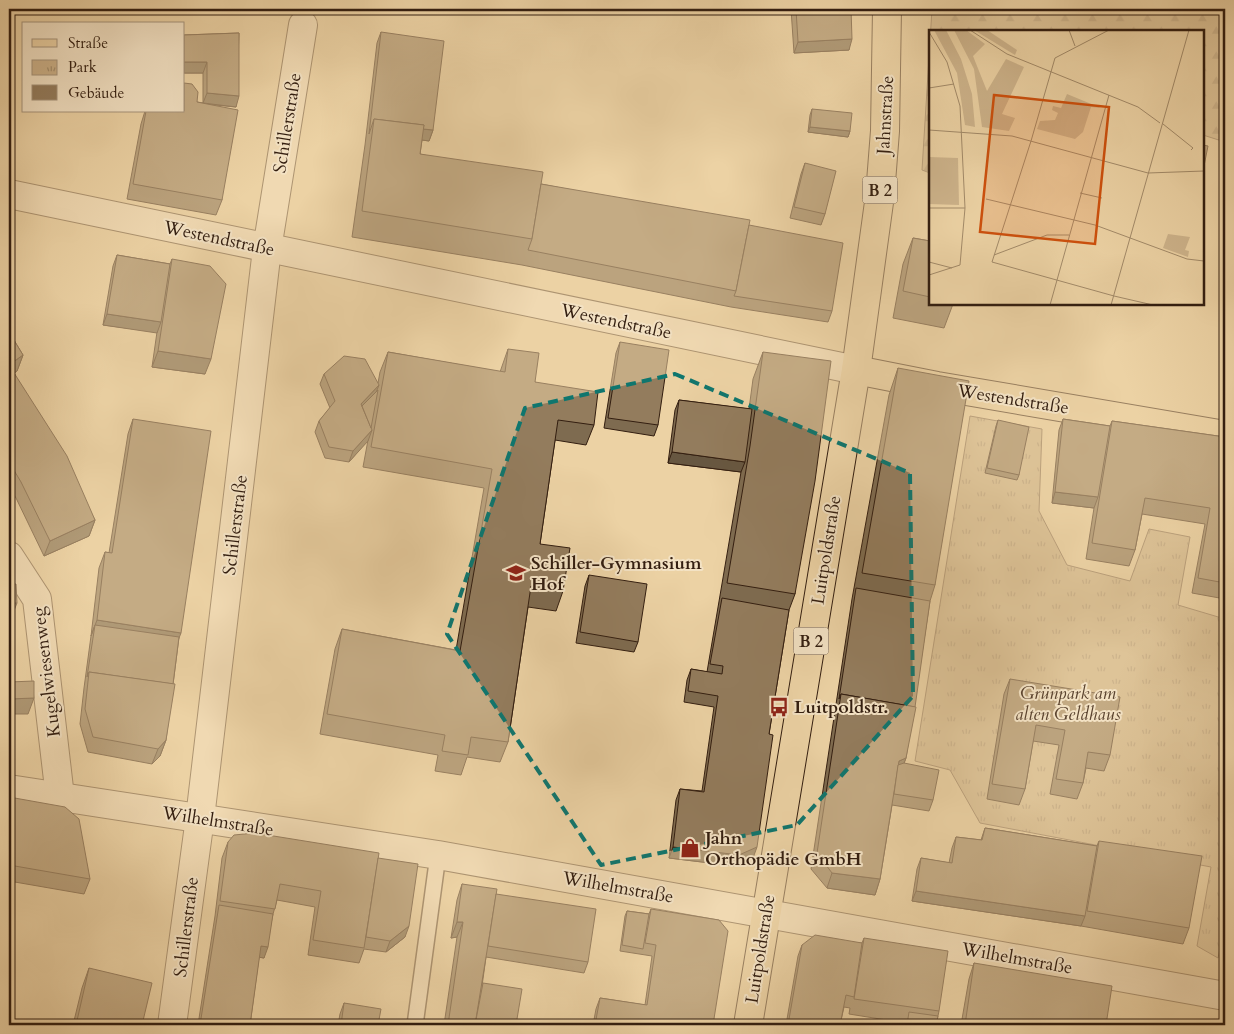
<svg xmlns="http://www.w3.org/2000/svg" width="1234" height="1034" font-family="Cardo,serif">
<defs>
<pattern id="forest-firs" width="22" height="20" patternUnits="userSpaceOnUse" patternTransform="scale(1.25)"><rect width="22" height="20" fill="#cdb38b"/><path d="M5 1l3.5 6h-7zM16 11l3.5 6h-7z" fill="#a79170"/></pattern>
<pattern id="park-tufts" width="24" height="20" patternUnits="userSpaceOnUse" patternTransform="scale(1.25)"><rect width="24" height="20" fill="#cdb38b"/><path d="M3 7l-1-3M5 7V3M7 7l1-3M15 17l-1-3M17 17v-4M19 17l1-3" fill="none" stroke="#a79170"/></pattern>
</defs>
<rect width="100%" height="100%" fill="#ecd2a4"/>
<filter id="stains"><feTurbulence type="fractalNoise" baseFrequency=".004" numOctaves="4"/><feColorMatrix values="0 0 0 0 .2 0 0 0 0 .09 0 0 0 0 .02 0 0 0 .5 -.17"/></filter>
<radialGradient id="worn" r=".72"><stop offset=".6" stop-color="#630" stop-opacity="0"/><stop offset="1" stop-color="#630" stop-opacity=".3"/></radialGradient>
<polygon fill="url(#forest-firs)" stroke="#80684e" points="932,9 1225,9 1225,142 1203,135 1203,31 930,31 930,173 922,170"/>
<polygon fill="url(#park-tufts)" stroke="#80684e" points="970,416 1042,429 1039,511 1067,565 1130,581 1149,529 1190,537 1178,605 1225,619 1225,925 1218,958 1197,946 1211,867 980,823 950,770 915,761"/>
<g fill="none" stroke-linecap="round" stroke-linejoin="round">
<defs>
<polyline id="service" points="415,1025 438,855"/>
<g id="minor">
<polyline points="9,194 856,370"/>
<polyline points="9,556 37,599 60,797"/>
<polyline points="9,789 438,855 1225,996"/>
<polyline points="172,1025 200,818 267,249 303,25"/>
</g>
<g id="primary">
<polyline points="856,370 937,386 1225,435"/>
<polyline points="748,1025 856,370 880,195 885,131 887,9"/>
</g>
</defs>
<use href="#service" stroke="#614b35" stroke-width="18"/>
<use href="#minor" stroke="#614b35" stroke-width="30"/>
<use href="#primary" stroke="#331e10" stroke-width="30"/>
<use href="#service" stroke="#f3e2c4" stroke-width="15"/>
<use href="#minor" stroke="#f3e2c4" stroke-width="28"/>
<use href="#primary" stroke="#ecd2a4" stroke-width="28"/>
</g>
<g fill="#7e6b50" stroke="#331e10">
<polygon points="791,9 851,9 849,50 794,53"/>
<polygon points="381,32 433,130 429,141 422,140 420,154 541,184 749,225 832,311 828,322 731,307 522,265 352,237 365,145 377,43"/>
<polygon points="239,33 236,107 205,104 222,200 216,215 127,199 141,124 145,111 184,111 197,102 203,103 203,73 184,73 184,35"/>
<polygon points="812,109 850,131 848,137 808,132 810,115"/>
<polygon points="805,163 825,214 821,225 790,218 801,174"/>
<polygon points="913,238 930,241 930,304 953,304 944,328 893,318 903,264"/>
<polygon points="117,255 170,264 172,259 205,374 152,367 157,332 103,325 113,266"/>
<polygon points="9,332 23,355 17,371 14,373 95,520 89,536 44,556 16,498 9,486"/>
<polygon points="620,342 658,425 654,436 604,428 616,353"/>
<polygon points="508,349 535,382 594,425 586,445 555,440 540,544 563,591 556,611 528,607 508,742 500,762 467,757 461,775 435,771 438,755 320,734 335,649 342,629 456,650 484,488 363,467 368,440 349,462 325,458 315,432 319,421 330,408 320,384 324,374 378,383 380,372 388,352 500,372"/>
<polygon points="763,352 795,594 789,610 769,734 753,858 735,866 669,858 676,800 680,789 702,791 714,707 684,702 687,680 691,669 707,672 741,472 668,463 675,410 679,400 749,409 753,379"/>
<polygon points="898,368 935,585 930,601 906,758 904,763 933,800 929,811 892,805 880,879 875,895 827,888 811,869 852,599 889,395"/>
<polygon points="133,419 179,637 166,740 160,756 152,764 88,752 80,724 84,688 91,636 99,568 105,552 109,553 128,434"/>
<polygon points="1063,419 1110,426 1112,421 1225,437 1225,599 1192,593 1205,524 1142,514 1135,550 1129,566 1086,559 1094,508 1052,503 1059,430"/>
<polygon points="998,420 1019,475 1017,480 985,473 996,426"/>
<polygon points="589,575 638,642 634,652 576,643 585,586"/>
<polygon points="1010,679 1110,755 1104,771 1086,768 1083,783 1077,799 1050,794 1059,745 1033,741 1025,789 1019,805 987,799 1004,694"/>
<polygon points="9,797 90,879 84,894 9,881"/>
<polygon points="985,828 1097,846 1099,841 1189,928 1183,944 1081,926 912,901 917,869 921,858 949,863 952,848 956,837 981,840"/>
<polygon points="228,842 378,858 405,937 386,952 364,949 359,963 308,955 315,907 277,900 273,914 264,958 259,957 250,1025 198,1025 215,916 222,858"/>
<polygon points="462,884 496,894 588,962 584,973 486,957 482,986 516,1025 444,1025 457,937 451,938 457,900"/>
<polygon points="651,909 713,1025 593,1025 596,1009 600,998 645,1005 652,956 620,951 625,916 627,911 649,914"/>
<polygon points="864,938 939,1011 936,1025 904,1025 905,1023 849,1014 850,1008 844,1007 840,1025 786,1025 798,956 802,945 862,943"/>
<polygon points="974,963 1106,1025 961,1025 969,979"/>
<polygon points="89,968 142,1025 73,1025 82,988"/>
<polygon points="344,1003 378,1025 338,1025 340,1014"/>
</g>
<g fill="#675741" stroke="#331e10">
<polygon points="852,39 849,50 794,53 798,42"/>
<polygon points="184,62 207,62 203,73 184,73"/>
<polygon points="207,93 239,96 236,107 203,103"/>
<polygon points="810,127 850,131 848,137 808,132"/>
<polygon points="420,129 433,130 429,141 416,139"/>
<polygon points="107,314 161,322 157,333 103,325"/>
<polygon points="158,351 211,359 205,374 152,367"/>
<polygon points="23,355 17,371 9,377 9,365"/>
<polygon points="379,385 375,395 360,412 361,404"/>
<polygon points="372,430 368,441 349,462 353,451"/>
<polygon points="672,452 745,462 741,472 668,463"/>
<polygon points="1055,492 1098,497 1094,508 1052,503"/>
<polygon points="95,520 89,536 44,556 50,541"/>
<polygon points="9,603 17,603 11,618 9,618"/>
<polygon points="97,620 181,633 175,648 95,625 91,636"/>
<polygon points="34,698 28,714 9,714 9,699"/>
<polygon points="166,740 160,756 152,764 158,749"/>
<polygon points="906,758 900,774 895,776 899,761"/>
<polygon points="673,847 757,847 753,858 735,866 669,858"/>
<polygon points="832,873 880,879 875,895 827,888"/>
<polygon points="916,891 1085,916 1081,926 912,901"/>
<polygon points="457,922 463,922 457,937 451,938"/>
<polygon points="409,926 405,937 386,952 390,941"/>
<polygon points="261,946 268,947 264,958 257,957"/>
</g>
<g fill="#937c5d" stroke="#331e10">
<polygon points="796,9 851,9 852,39 798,42"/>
<polygon points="381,32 444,41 433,130 423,129 424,125 374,119 369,134"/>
<polygon points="239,33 239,96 207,93 207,62 184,62 184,35"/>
<polygon points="184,83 192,84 198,92 197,102 238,110 222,200 133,184 146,111 184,111"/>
<polygon points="812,109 852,113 850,131 810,127"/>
<polygon points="374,119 424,125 420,154 543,172 532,239 362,211"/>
<polygon points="1203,145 1208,146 1203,171"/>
<polygon points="805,163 836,171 825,214 794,207"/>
<polygon points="541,184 750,220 736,291 528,250 532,239"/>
<polygon points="749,225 843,243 832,311 734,296 736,291"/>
<polygon points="913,238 930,241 930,297 903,291"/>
<polygon points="117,255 170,264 161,322 107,314"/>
<polygon points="172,259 210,266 226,284 211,359 158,351"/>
<polygon points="9,332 23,355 9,365"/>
<polygon points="620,342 669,350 658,425 608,418"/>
<polygon points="508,349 539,353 535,382 598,392 594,425 558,420 540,544 570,548 563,591 531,586 508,742 471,737 468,755 442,751 445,735 327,714 342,629 460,651 492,469 371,447 388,352 505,372"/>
<polygon points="763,352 831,361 815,481 795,594 727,583 750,446"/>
<polygon points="344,356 365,359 379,385 361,404 372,430 353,451 329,447 319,421 335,401 324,374"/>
<polygon points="9,365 67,456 95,520 50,541 21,482 9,462"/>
<polygon points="898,368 969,381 935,585 862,573"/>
<polygon points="378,390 371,428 362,406"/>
<polygon points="679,400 752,409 745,462 672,452"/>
<polygon points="133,419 211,431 181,633 97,620 105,552 112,553"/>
<polygon points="1063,419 1110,426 1098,497 1055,492"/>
<polygon points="998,420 1029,427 1019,475 987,468"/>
<polygon points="1112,421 1225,437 1225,583 1198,578 1210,508 1145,498 1135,550 1092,543"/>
<polygon points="589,575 647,584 638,642 580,632"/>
<polygon points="9,584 16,584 17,603 9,603"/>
<polygon points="856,588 930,601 915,707 841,694 839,699"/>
<polygon points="722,598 789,610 769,734 773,735 757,847 739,855 673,847 680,789 704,792 718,696 688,691 691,669 722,674 723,666 710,664"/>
<polygon points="95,625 179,637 173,684 89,672 87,677"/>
<polygon points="89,672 175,684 166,740 158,749 93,737 85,709"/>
<polygon points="1010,679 1120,697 1110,755 1088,752 1083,783 1056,779 1065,730 1036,725 1025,789 992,784"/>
<polygon points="34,681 34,698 9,699 9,682"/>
<polygon points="841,694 916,707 906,758 899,761 880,879 832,873 817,853"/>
<polygon points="904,763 939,770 933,800 894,794 898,765"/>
<polygon points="9,797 65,807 79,819 90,879 9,865"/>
<polygon points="985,828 1097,846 1085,916 916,891 921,858 952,863 956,837 982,840"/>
<polygon points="255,833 379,853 364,948 313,940 321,891 280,884 275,909 220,901 228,842 234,835"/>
<polygon points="1099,841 1202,856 1189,928 1087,911"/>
<polygon points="378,858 418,864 409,926 390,941 366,937"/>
<polygon points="462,884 497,889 475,1025 448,1025 463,922 457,922"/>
<polygon points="496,894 596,909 588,962 488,946"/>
<polygon points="219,905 273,914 268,947 261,946 250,1025 200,1025"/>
<polygon points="651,909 719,920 728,931 713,1025 595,1025 600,998 647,1005 656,945 645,943"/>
<polygon points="627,911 649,914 643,949 622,945"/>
<polygon points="815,935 862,943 854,997 846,995 840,1025 788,1025 802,945"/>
<polygon points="864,938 948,951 939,1011 854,999"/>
<polygon points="974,963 1112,986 1106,1025 965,1025"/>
<polygon points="89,968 152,983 142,1025 76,1025"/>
<polygon points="483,983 522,989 516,1025 475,1025"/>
<polygon points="344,1003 381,1009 378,1025 341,1025"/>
<polygon points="909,1012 938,1016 936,1025 907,1025"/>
</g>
<path d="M0 0H1234V1034H0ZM675,374L910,473L913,696L797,825L601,865L447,634L525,408Z" fill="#ecd2a4" fill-opacity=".55" fill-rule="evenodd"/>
<path fill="none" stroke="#0f766e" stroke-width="4" stroke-dasharray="10 6" stroke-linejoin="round" d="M675,374L910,473L913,696L797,825L601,865L447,634L525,408Z"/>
<defs>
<symbol id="school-bare" viewBox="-9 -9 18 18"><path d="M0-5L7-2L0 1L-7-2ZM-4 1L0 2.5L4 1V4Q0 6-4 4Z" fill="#8f2418" stroke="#f3e2c4" stroke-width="2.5" paint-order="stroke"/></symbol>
<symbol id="bus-bare" viewBox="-9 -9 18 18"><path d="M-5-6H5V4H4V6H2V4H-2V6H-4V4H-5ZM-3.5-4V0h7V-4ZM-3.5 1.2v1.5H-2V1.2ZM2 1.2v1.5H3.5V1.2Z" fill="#8f2418" stroke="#f3e2c4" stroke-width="2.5" paint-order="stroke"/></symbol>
<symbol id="shop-bare" viewBox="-9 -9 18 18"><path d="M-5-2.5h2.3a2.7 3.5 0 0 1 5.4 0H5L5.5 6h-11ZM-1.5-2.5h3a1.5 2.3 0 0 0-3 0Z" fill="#8f2418" stroke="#f3e2c4" stroke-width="2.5" paint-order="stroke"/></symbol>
</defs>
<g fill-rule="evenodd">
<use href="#school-bare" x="502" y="559" width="28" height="28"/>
<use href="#bus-bare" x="765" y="693" width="28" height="28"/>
<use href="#shop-bare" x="676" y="834" width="28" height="28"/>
</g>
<g text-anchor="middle" stroke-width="4" stroke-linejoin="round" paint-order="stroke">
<g fill="#f3e2c4" stroke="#6d5946" stroke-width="1">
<rect x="862.5" y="176.5" width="35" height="27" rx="4"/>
<rect x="793.5" y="627.5" width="35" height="27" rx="4"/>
</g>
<g font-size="16" font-weight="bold" fill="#331e10">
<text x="880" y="196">B 2</text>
<text x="811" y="647">B 2</text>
</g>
<g font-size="18" fill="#331e10" stroke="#f3e2c4">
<text transform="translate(885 115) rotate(-87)" y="6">Jahnstraße</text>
<text transform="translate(287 123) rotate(-81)" y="6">Schillerstraße</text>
<text transform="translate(219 238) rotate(12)" y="6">Westendstraße</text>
<text transform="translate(616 321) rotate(12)" y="6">Westendstraße</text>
<text transform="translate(1013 399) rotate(9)" y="6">Westendstraße</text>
<text transform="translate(235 525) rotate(-83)" y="6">Schillerstraße</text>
<text transform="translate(826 550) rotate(-81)" y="6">Luitpoldstraße</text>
<text transform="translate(46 672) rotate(-97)" y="6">Kugelwiesenweg</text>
<text transform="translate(218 821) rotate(9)" y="6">Wilhelmstraße</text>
<text transform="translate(618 887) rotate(10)" y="6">Wilhelmstraße</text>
<text transform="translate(186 927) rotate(-83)" y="6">Schillerstraße</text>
<text transform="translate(760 949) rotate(-81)" y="6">Luitpoldstraße</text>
<text transform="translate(1017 958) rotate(10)" y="6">Wilhelmstraße</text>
</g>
<g font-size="18" font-weight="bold" fill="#331e10" stroke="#f3e2c4" text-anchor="start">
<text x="531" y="569">Schiller-Gymnasium<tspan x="531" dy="21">Hof</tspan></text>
<text x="794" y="713">Luitpoldstr.</text>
<text x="705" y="844">Jahn<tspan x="705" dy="21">Orthopädie GmbH</tspan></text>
</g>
<g font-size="18" font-style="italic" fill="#5a432f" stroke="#f3e2c4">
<text x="1068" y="699">Grünpark am<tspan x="1068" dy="21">alten Geldhaus</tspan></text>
</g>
</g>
<g transform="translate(929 30)">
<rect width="275" height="275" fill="#ecd2a4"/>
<path d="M0,127L29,128L30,175L0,174Z" fill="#cdb38b"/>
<path d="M5,0H17L32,29L43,64L46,97L36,95L28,43ZM25,0H37L56,14L44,26L58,61L77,29L95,37L73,84L86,88L80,101L53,97L45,39ZM45,0H58L88,20L86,25Z" fill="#cdb38b"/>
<path d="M138,64L172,78L162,77L154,102L146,109L108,99L111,91L126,90L129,83L123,80L124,76L132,78ZM239,204L261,207L256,220L260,221L259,227L234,218Z" fill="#cdb38b"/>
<path fill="none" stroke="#a28a69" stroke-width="1" d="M41,0L78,24L209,77L231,93M140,0L146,16M0,2L18,32L31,76L36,178L31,235L0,245M0,58L25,54M234,94L264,118L262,120M0,100L83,106L219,143L275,141M102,111L63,232L185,266M102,111L126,28L180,0M151,163L173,168M57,169L166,195L258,229L275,231M0,178H36M65,225L118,205H140M0,232L23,238M185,266L224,275M121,275L180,65M182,275L260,0"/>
<path fill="#cd500d" fill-opacity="0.15" stroke="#cd500d" stroke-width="2.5" d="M65,65L180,77L166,214L51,202Z"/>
<rect width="275" height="275" fill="none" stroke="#331e10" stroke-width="2.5"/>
</g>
<rect width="1234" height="1034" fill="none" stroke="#ecd2a4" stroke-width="30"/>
<rect x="10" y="10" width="1214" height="1014" fill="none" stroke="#331e10" stroke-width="2.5"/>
<rect x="15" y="15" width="1204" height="1004" fill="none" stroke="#331e10"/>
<rect x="22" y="22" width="162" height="90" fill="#f3e2c4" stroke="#a6947c"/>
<rect x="32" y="39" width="25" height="8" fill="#ecd2a4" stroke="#a6947c"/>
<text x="68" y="48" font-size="15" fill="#331e10">Straße</text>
<rect x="32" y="60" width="25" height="15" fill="url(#park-tufts)" stroke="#a6947c"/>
<text x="68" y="72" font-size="15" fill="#331e10">Park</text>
<rect x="32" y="85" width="25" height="15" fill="#937c5d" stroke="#a6947c"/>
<text x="68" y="98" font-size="15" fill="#331e10">Gebäude</text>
<rect width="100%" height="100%" filter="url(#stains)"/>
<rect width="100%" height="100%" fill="url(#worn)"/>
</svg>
